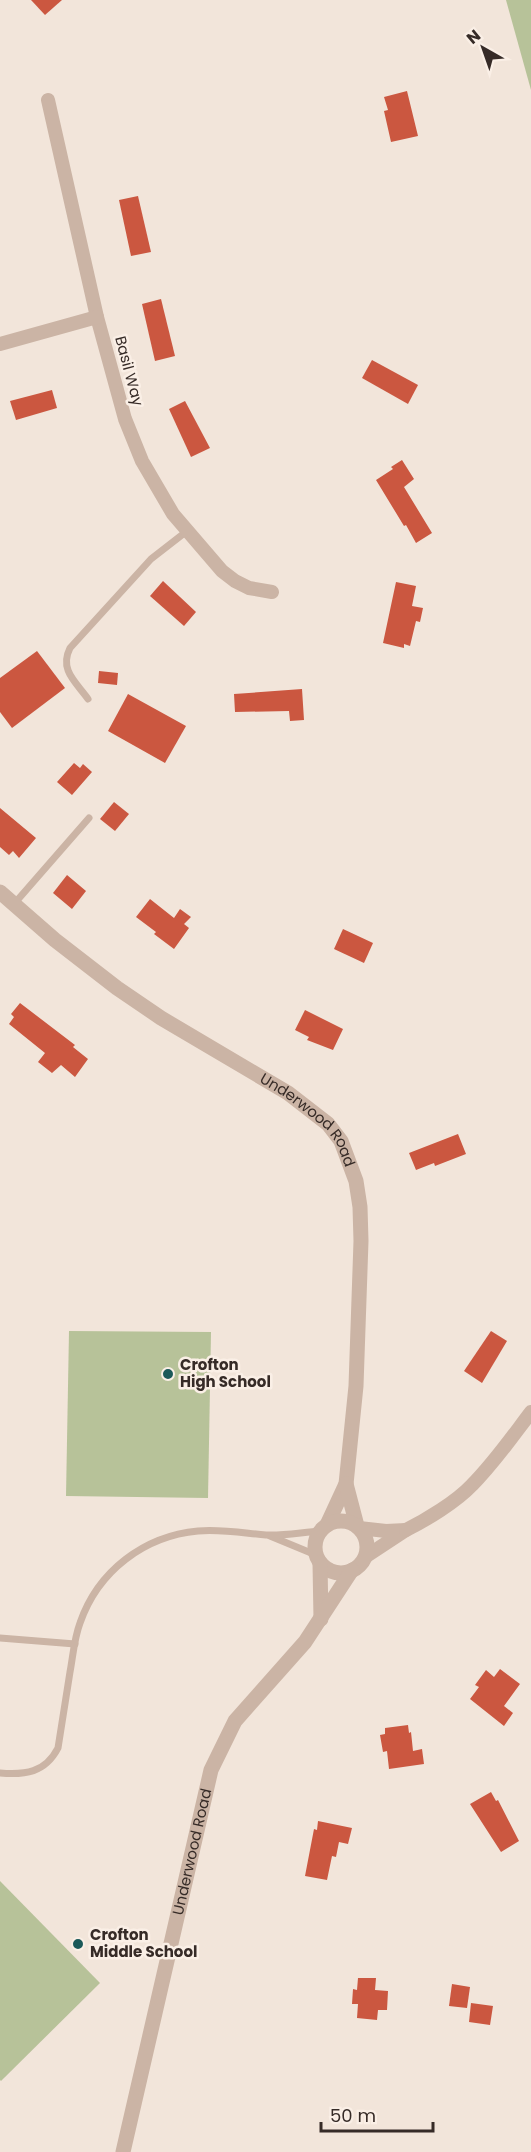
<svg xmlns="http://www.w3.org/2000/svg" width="531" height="2152" font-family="Poppins,sans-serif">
<rect width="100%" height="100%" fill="#f2e5da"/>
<g fill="#b7c299">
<polygon points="506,0 531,0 531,90"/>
<polygon points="69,1331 211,1332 208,1498 66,1496"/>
<polygon points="0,1881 100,1983 1,2081 0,2080"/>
</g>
<g fill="#cb5740">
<polygon points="31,0 62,0 45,15"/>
<polygon points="407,91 418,136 391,142 384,111 388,110 384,97"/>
<polygon points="138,196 151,252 131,256 119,200"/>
<polygon points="161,299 175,356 155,361 142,304"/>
<polygon points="372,360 418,385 408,404 362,378"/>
<polygon points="52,390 57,408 16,420 10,401"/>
<polygon points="185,401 210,448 191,457 169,409"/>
<polygon points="402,460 414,479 404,487 432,533 416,543 406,525 404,526 376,480 393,469 391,467"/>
<polygon points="163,581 196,612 184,626 150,596"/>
<polygon points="396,582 416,586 412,606 423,608 420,622 416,621 410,646 404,644 404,648 383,643"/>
<polygon points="37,651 65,688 12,728 0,712 0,678"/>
<polygon points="99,671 118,673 117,685 98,683"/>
<polygon points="302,689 304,720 290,721 289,711 235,712 234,694"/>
<polygon points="128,694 186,726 165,763 108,731"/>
<polygon points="74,763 80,768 83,764 92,772 72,795 57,782"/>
<polygon points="114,802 129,814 115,831 100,819"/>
<polygon points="0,808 36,838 19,858 13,851 9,855 0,847"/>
<polygon points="67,875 86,891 72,909 53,893"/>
<polygon points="150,899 174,918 180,909 191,917 184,924 189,928 174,949 154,934 156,932 136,917"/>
<polygon points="343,929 373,943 364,963 334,949"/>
<polygon points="20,1003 75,1045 73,1047 88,1059 75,1077 61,1065 52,1073 38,1062 45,1053 9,1024 14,1017 11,1014"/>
<polygon points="305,1010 343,1029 333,1050 307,1040 309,1037 295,1030"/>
<polygon points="458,1134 466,1154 435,1166 434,1163 416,1170 409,1153"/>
<polygon points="491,1331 507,1341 482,1383 464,1371"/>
<polygon points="500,1669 520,1684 504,1706 513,1713 504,1726 470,1699 479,1687 475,1685 486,1670 494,1677"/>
<polygon points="408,1725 409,1733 411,1732 413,1751 422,1749 424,1764 389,1769 387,1751 383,1752 380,1735 385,1734 385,1728"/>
<polygon points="491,1792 496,1801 498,1800 519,1841 501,1852 470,1804"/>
<polygon points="318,1821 352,1828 348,1844 339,1842 336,1857 332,1856 327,1880 305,1876 314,1829 317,1830"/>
<polygon points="358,1978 376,1978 375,1990 388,1991 387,2010 378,2010 377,2020 357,2018 358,2004 352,2004 353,1989 357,1990"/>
<polygon points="452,1984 470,1987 467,2008 449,2006"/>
<polygon points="471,2003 493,2006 490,2025 469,2022"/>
</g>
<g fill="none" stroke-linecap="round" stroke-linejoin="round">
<g stroke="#cbb4a5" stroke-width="7">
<path d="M88,699C76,682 59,670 70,648L151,559L187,531"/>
<polyline points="14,904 89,818"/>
<polyline points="270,1536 316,1555"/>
<polyline points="0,1638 75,1644"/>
<path d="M0,1773C25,1775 45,1773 58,1748C62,1723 66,1697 70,1672C73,1656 74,1639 80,1623C98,1571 144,1536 198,1531C222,1529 243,1533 266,1535C284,1536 303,1532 321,1531"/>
</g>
<g stroke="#cbb4a5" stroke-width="14">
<polyline points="48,100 97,317 125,419 142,461 173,514 222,571 235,581 249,588 272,592"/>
<polyline points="0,344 97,317"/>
<polyline points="359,1528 386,1531 406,1530 365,1557"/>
<path d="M406,1530C426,1520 456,1502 472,1485C494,1463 512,1437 531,1412"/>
</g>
<g stroke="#cbb4a5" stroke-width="15">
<path id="s1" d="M0,892L55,940L117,988L161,1018L288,1093L328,1124L341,1141L356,1181L360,1207L361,1241L356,1386L346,1484L327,1525"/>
<polyline points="346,1484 357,1526"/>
<circle cx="341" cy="1547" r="26"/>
<polyline points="320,1563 321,1619"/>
<path id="s2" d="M123,2152L211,1770L235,1721L305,1642L352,1570"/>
</g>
</g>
<g fill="#1b5959" stroke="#faefe6" stroke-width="2">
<circle cx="168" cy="1374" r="6"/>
<circle cx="78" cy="1944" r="6"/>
</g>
<g text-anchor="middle" stroke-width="5" stroke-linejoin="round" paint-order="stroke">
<g font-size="15" fill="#362b27" stroke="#faefe6">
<text transform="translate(129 371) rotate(75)" y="5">Basil Way</text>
<text dy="5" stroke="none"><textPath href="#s1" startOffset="386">Underwood Road</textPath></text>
<text dy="5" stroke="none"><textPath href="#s2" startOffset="308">Underwood Road</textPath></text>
</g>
<g font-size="15" font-weight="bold" fill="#362b27" stroke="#faefe6" text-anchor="start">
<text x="180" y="1370">Crofton<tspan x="180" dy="17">High School</tspan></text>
<text x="90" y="1940">Crofton<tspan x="90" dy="17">Middle School</tspan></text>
</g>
</g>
<g transform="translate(483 48) rotate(320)" stroke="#faefe6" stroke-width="4.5" paint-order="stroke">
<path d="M0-4.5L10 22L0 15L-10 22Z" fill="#362b27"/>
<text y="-9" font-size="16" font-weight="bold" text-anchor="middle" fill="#362b27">N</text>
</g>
<path d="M321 2122v9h112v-9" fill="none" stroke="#362b27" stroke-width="3"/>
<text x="330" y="2122" font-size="18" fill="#362b27" stroke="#faefe6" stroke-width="4.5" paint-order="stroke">50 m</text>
</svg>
